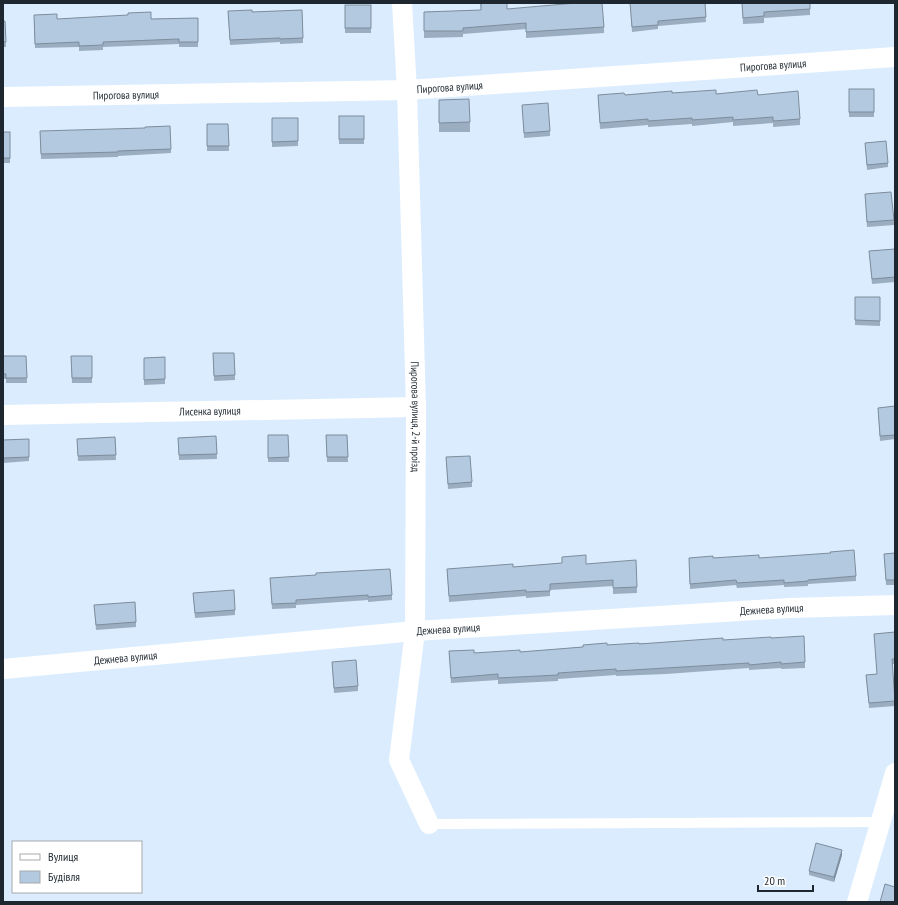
<svg xmlns="http://www.w3.org/2000/svg" width="898" height="905" font-family="'PT Sans Narrow',sans-serif">
<rect width="100%" height="100%" fill="#daecfe"/>
<g fill="none" stroke-linecap="round" stroke-linejoin="round">
<polyline stroke="#fff" stroke-width="10" points="429,824 882,822"/>
<g stroke="#fff" stroke-width="20">
<path id="s1" d="M402,3L407,90L416,407L415,631L399,760L429,824"/>
<path id="s2" d="M3,97L407,90L895,57"/>
<path id="s3" d="M3,415L416,407"/>
<path id="s4" d="M3,669L415,631L790,608L895,605"/>
<polyline points="857,902 895,773"/>
</g>
</g>
<g fill="#9aadc1">
<polygon points="480,3 507,3 507,9 604,27 604,33 526,38 526,29 463,34 463,37 424,38 424,12 481,10"/>
<polygon points="630,3 705,3 706,22 658,26 658,29 632,32"/>
<polygon points="742,3 810,3 810,15 764,18 764,23 743,24"/>
<rect x="345" y="5" width="26" height="28"/>
<polygon points="302,10 303,43 280,44 280,42 230,45 228,11 252,12"/>
<polygon points="198,18 198,47 179,47 179,44 103,47 103,50 79,51 79,47 35,48 34,20 57,19 151,19"/>
<polygon points="3,21 5,21 6,47 3,47"/>
<rect x="849" y="89" width="25" height="28"/>
<polygon points="716,94 758,95 800,119 800,125 773,127 773,123 733,126 733,122 692,126 692,124 648,127 648,125 600,129 598,95"/>
<polygon points="439,100 470,122 470,132 439,132"/>
<polygon points="522,105 550,131 550,136 524,138"/>
<rect x="339" y="116" width="25" height="28"/>
<polygon points="272,118 298,118 298,146 272,147"/>
<polygon points="207,124 228,124 229,151 207,151"/>
<polygon points="40,131 171,149 171,153 118,156 118,157 41,159"/>
<rect x="3" y="132" width="7" height="31"/>
<polygon points="865,143 888,163 888,167 867,170"/>
<polygon points="865,194 894,220 894,225 867,227"/>
<polygon points="895,249 895,282 872,284 869,251"/>
<polygon points="855,297 880,297 880,326 855,325"/>
<polygon points="213,353 234,353 235,380 214,381"/>
<polygon points="3,356 26,356 27,383 6,383 6,379 3,379"/>
<polygon points="71,356 92,356 92,383 72,383"/>
<polygon points="165,357 165,384 144,385 144,358"/>
<polygon points="895,406 895,439 880,441 878,408"/>
<polygon points="268,435 288,435 289,462 268,462"/>
<polygon points="326,435 347,435 348,462 327,462"/>
<polygon points="216,436 217,459 179,460 178,438"/>
<polygon points="115,437 116,460 78,461 77,439"/>
<polygon points="29,439 29,461 3,463 3,440"/>
<polygon points="446,457 472,482 472,487 448,489"/>
<polygon points="895,553 895,585 886,585 884,554"/>
<polygon points="562,557 586,564 637,587 637,593 613,594 613,586 550,590 550,596 526,598 526,596 449,602 447,569 513,567 562,563"/>
<polygon points="689,558 759,558 856,576 856,581 808,584 808,586 784,587 784,585 737,588 736,585 690,589"/>
<polygon points="270,578 392,595 392,600 368,602 368,600 296,605 296,608 272,609"/>
<polygon points="193,593 235,610 235,615 195,618"/>
<polygon points="94,605 136,622 136,627 96,630"/>
<polygon points="895,632 895,664 892,664 895,706 869,708 866,675 877,674 874,634"/>
<polygon points="771,638 805,662 805,668 781,669 781,668 749,670 749,668 666,674 616,676 616,675 558,679 558,681 498,684 498,680 451,683 449,651 474,653 520,652 607,645"/>
<polygon points="332,662 358,686 358,691 334,693"/>
<polygon points="842,855 834,882 809,875 809,871"/>
</g>
<polygon fill="#7d8d9d" points="842,850 842,855 834,882 834,877"/>
<g fill="#b3c9e0" stroke="#7d8d9d">
<polygon points="481,3 507,3 507,9 576,3 602,3 604,27 526,32 526,23 463,28 463,31 424,31 424,12 481,10"/>
<polygon points="630,3 705,3 706,17 658,21 658,25 632,27"/>
<polygon points="742,3 810,3 810,9 764,12 764,16 743,18"/>
<rect x="345" y="5" width="26" height="23"/>
<polygon points="252,10 252,12 302,10 303,38 280,39 280,38 230,40 228,11"/>
<polygon points="151,12 151,19 198,18 198,42 179,42 179,39 103,42 103,45 79,46 79,42 35,44 34,15 57,14 57,19 128,15 128,13"/>
<polygon points="3,21 5,21 6,42 3,42"/>
<rect x="849" y="89" width="25" height="23"/>
<polygon points="716,90 716,94 757,90 758,95 798,91 800,119 773,121 773,117 733,120 733,117 692,120 692,118 648,121 648,119 600,123 598,95 624,93 625,95 672,91 672,93"/>
<polygon points="469,99 470,122 439,123 439,100"/>
<polygon points="548,103 550,131 524,133 522,105"/>
<rect x="339" y="116" width="25" height="23"/>
<polygon points="272,118 298,118 298,141 272,142"/>
<polygon points="207,124 228,124 229,146 207,146"/>
<polygon points="170,126 171,149 118,151 118,152 41,154 40,131 145,128 145,127"/>
<rect x="3" y="132" width="7" height="26"/>
<polygon points="886,141 888,163 867,165 865,143"/>
<polygon points="891,192 894,220 867,222 865,194"/>
<polygon points="895,249 895,277 872,279 869,251"/>
<polygon points="855,297 880,297 880,321 855,320"/>
<polygon points="213,353 234,353 235,375 214,376"/>
<polygon points="3,356 26,356 27,378 6,378 6,374 3,374"/>
<polygon points="71,356 92,356 92,378 72,378"/>
<polygon points="165,357 165,379 144,380 144,358"/>
<polygon points="895,406 895,435 880,436 878,408"/>
<polygon points="268,435 288,435 289,457 268,458"/>
<polygon points="326,435 347,435 348,457 327,457"/>
<polygon points="216,436 217,454 179,455 178,438"/>
<polygon points="115,437 116,455 78,456 77,439"/>
<polygon points="29,439 29,457 3,458 3,440"/>
<polygon points="470,456 472,482 448,484 446,457"/>
<polygon points="854,550 856,576 808,580 808,581 784,583 784,580 737,583 736,580 690,584 689,558 713,556 713,558 759,555 759,558 831,553 830,552"/>
<polygon points="895,553 895,580 886,580 884,554"/>
<polygon points="586,555 586,564 636,560 637,587 613,588 613,580 550,584 550,591 526,592 526,590 449,596 447,569 513,564 513,567 562,563 562,557"/>
<polygon points="390,569 392,595 368,597 368,595 296,600 296,603 272,604 270,578 316,575 316,573"/>
<polygon points="234,590 235,610 195,613 193,593"/>
<polygon points="135,602 136,622 96,625 94,605"/>
<polygon points="895,632 895,659 892,659 895,701 869,703 866,675 877,674 874,634"/>
<polygon points="804,636 805,662 781,664 781,662 749,665 749,663 666,668 616,671 616,669 558,673 558,675 498,678 498,674 451,678 449,651 474,650 474,653 520,650 520,652 583,647 583,645 607,643 607,645 639,643 639,644 723,638 723,640 771,637 771,638"/>
<polygon points="356,660 358,686 334,688 332,662"/>
<polygon points="816,843 842,850 834,877 809,871"/>
<polygon points="885,884 895,887 895,902 880,902"/>
</g>
<g text-anchor="middle" stroke-width="4" stroke-linejoin="round" paint-order="stroke">
<g font-size="11" fill="#1e272f" stroke="#fff">
<text dy="4" stroke="none"><textPath href="#s2" startOffset="771">Пирогова вулиця</textPath></text>
<text dy="4" stroke="none"><textPath href="#s2" startOffset="447">Пирогова вулиця</textPath></text>
<text dy="4" stroke="none"><textPath href="#s2" startOffset="123">Пирогова вулиця</textPath></text>
<text dy="4" stroke="none"><textPath href="#s3" startOffset="207">Лисенка вулиця</textPath></text>
<text dy="4" stroke="none"><textPath href="#s1" startOffset="414">Пирогова вулиця, 2-й проїзд</textPath></text>
<text dy="4" stroke="none"><textPath href="#s4" startOffset="771">Дежнева вулиця</textPath></text>
<text dy="4" stroke="none"><textPath href="#s4" startOffset="447">Дежнева вулиця</textPath></text>
<text dy="4" stroke="none"><textPath href="#s4" startOffset="123">Дежнева вулиця</textPath></text>
</g>
</g>
<rect width="898" height="905" fill="none" stroke="#1e272f" stroke-width="8"/>
<rect x="12" y="841" width="130" height="52" fill="#ffffff" stroke="#a5a9ac"/>
<rect x="20" y="854" width="20" height="6" fill="#ffffff" stroke="#a5a9ac"/>
<text x="48" y="861" font-size="12" fill="#1e272f">Вулиця</text>
<rect x="20" y="871" width="20" height="12" fill="#b3c9e0" stroke="#a5a9ac"/>
<text x="48" y="881" font-size="12" fill="#1e272f">Будівля</text>
<path d="M758 885v6h55v-6" fill="none" stroke="#1e272f" stroke-width="2"/>
<text x="764" y="885" font-size="12" fill="#1e272f" stroke="#ffffff" stroke-width="3" paint-order="stroke">20 m</text>
</svg>
